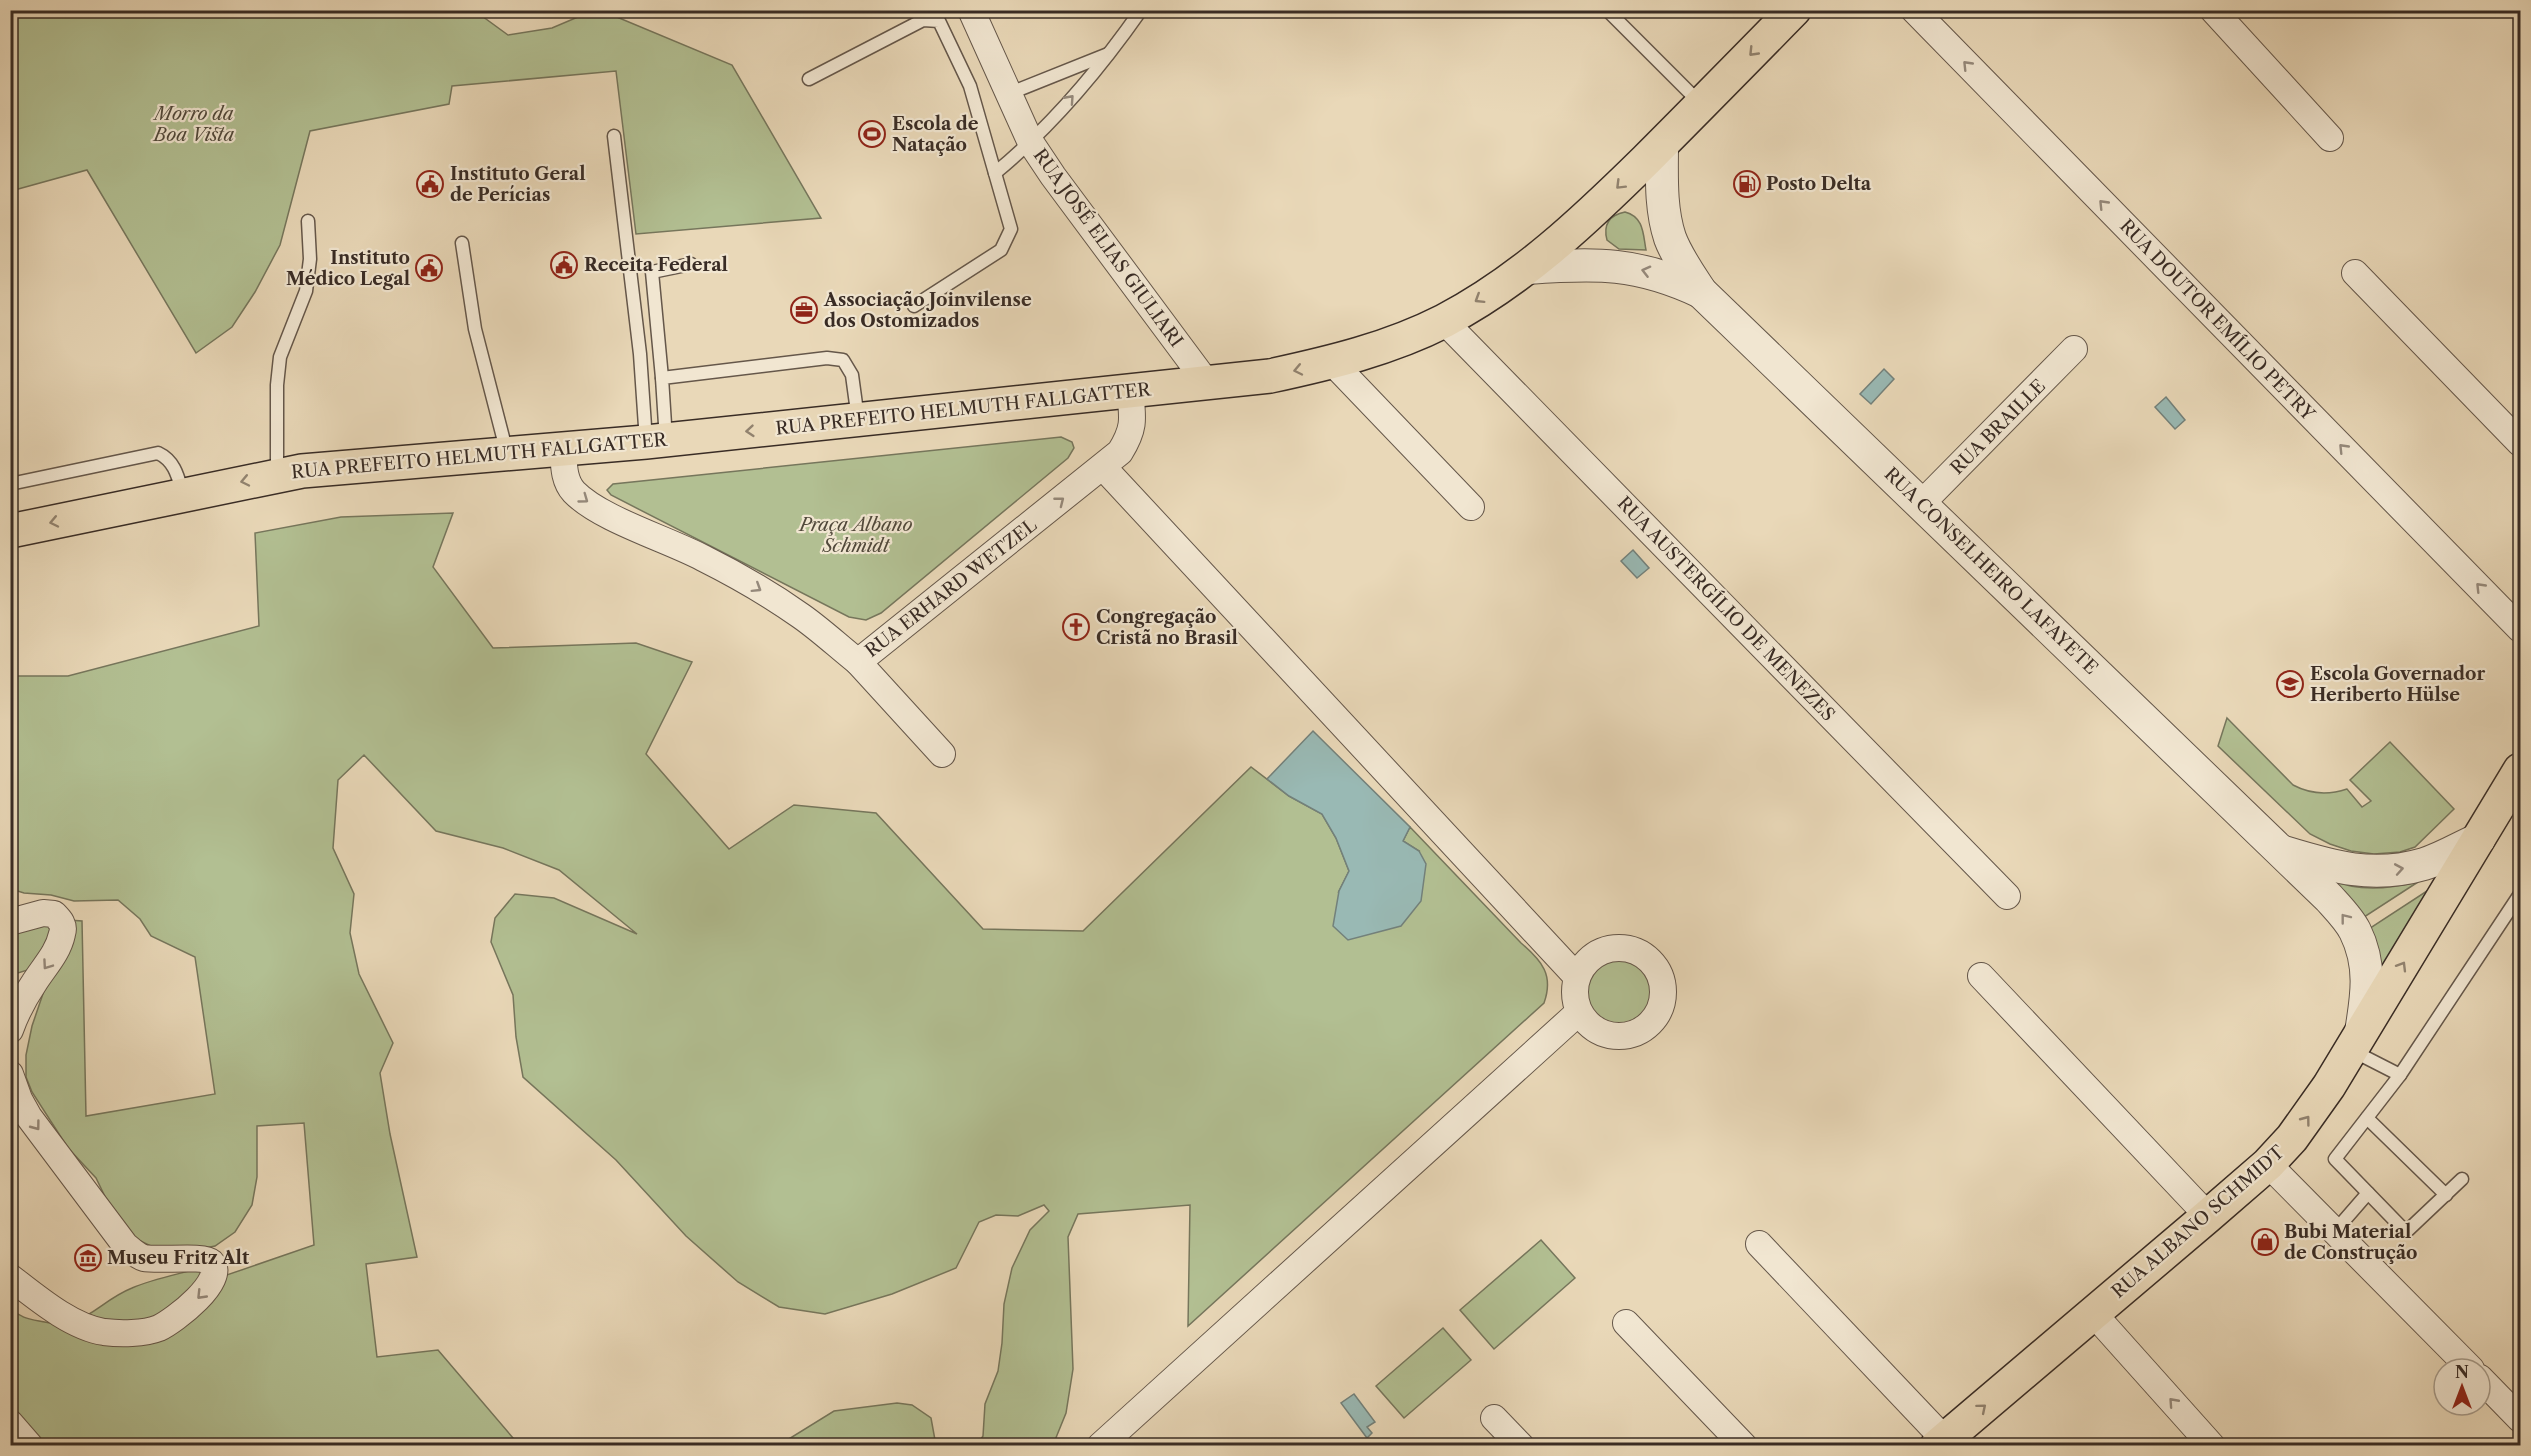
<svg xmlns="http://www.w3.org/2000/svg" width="2531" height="1456" font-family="'Libre Caslon Text',serif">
<rect width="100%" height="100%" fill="#e9d8b8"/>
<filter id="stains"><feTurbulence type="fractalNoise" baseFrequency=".00333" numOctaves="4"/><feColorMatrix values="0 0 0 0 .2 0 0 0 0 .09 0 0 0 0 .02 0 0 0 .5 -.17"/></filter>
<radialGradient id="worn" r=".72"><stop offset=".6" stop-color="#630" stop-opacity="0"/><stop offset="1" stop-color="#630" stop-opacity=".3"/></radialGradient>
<g fill="#b2bf92" stroke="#76765c" stroke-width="1.5">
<polygon points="600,10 732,65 821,218 636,234 616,71 452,86 449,104 310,131 280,245 255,292 232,327 196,353 87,170 11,191 11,11 475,11 508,35 552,28 592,11"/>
<path d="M1625,212C1644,217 1643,234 1646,250L1619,249L1607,240C1603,225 1609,215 1625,212Z"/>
<polygon points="1061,437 1072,442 1074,448 1068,458 881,613 866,620 849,617 611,495 607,490 613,484"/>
<path d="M453,513L433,567L493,648L636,643L692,662L646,754L729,849L794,805L876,813L983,929L1083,931L1251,767L1289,796L1322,814L1336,838L1349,871L1339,891L1419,851L1403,841L1410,827L1521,943C1542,961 1554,975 1544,1003L1188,1326L1190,1205L1078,1214L1068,1237L1073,1369L1066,1413L1053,1445H977L983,1436L985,1404L998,1371L1002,1343L1004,1304L1012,1268L1030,1230L1049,1211L1044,1205L1018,1216L996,1215L979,1222L956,1268L892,1294L825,1314L779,1307L738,1282L686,1236L616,1160L523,1077L516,1037L513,995L491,942L495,918L515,894L554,898L637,934L559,870L503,848L436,831L364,755L338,780L333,848L354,894L350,933L359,974L393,1043L380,1073L390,1134L417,1257L366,1264L377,1357L438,1350L519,1445H41L11,1427L10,1308C20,1317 27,1319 39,1321C85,1332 95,1303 132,1288C157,1277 187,1273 213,1264L224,1276L314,1245L304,1123L257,1126V1177L252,1205L235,1232L215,1246L190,1251L159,1250L128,1235L110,1207L96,1178L68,1148L32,1092L26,1077V1055L32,1026L49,976L37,967L18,973L11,966V907L51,904L68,920L82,921L86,1116L215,1094L195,957L151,936L140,919L118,900L74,901L51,895L24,893L11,889V676H68L259,626L255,533L341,517Z"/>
<path d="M2227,718L2293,785C2310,794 2329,795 2347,789L2362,807L2371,801L2350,780L2390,742L2454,809L2415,847L2400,852L2374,854L2351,851L2330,844L2310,834L2218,746Z"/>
<path d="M2328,879C2359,892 2387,889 2418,882L2358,921Z"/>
<polygon points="2430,889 2378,988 2364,932"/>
<circle cx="1619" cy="992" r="37"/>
<polygon points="1541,1240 1575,1278 1494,1349 1460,1310"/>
<polygon points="1443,1328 1471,1360 1404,1418 1376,1386"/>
<polygon points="897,1403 912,1405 931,1418 935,1440 941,1445 779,1445 834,1411"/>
</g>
<g fill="#99b9b4" stroke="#73817b" stroke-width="1.5">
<polygon points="1884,369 1894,379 1871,404 1860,394"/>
<polygon points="2166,397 2185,420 2175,429 2155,407"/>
<polygon points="1633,550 1649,568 1637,578 1621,561"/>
<polygon points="1313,731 1410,827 1403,841 1419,851 1426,864 1421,901 1401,926 1348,940 1333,926 1339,891 1349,871 1336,838 1322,814 1289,796 1267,779"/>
<polygon points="1354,1394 1375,1422 1367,1427 1372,1433 1367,1438 1341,1403"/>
</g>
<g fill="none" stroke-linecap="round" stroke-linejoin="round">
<defs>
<g id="service">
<polyline points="1607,10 1701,104"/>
<polyline points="809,79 923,20 939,21 970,86 1011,229 1001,250 914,306"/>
<polyline points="1008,94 1108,54"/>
<polyline points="614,136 640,354 646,441"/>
<path d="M995,173C1051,127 1099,70 1141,10"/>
<polyline points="462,243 475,329 507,453"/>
<polyline points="662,378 652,272 691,264"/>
<polyline points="666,440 662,378 827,358 843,360 852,375 858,419"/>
<polyline points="277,473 277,385 280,357 306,291 310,259 308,221"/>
<path d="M10,484L158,453C175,461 178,477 183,494"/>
<polyline points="2353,1051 2400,1075"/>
<polyline points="2367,1118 2446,1195"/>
<polyline points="2462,1179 2406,1232 2335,1159 2400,1075 2520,894"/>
<polyline points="2335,1231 2368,1193"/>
</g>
<g id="minor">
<polyline points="971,10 1031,143 1053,176 1207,383"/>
<polyline points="1914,10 2520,629"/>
<polyline points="2213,10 2330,138"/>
<polyline points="2355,273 2520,443"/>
<polyline points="1444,321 2007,896"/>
<polyline points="1333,363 1471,507"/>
<path d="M563,449C564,463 563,480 574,492C600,519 667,539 703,558C737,575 770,594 801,616C821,630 839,647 858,662L1120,452C1135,428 1133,419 1130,391"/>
<polyline points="1103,467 1577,977"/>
<polyline points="1921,504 2074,349"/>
<polyline points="858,662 942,754"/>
<path d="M10,922L43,913L54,914C60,920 65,925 62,934C58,953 44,967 34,983C24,998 16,1013 10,1030"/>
<circle cx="1619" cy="992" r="44"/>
<polyline points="1981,976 2208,1216"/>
<path d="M10,1074L19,1099L29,1117L125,1245C131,1250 137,1256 144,1258C158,1261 204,1255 211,1262C228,1280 174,1321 159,1328C144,1334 120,1334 104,1332C71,1327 36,1297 10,1277"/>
<polyline points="2268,1164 2471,1369"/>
<polyline points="1759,1244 1944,1439"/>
<polyline points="2093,1313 2212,1446"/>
<polyline points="1626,1323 1744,1446"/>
<polyline points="2480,1378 2520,1419"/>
<polyline points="1494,1418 1521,1446"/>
<polyline points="10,1423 30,1446"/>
<polyline points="1100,1446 1579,1012"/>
</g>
<g id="tertiary">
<path d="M1662,144C1662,175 1660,208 1670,238C1677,257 1690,275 1701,292L2329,898C2338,908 2349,919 2355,931C2372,965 2367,996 2361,1032"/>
<path d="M1528,268C1597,263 1637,262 1701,292"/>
<path d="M2284,852C2333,867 2373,879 2424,864C2443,858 2461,847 2479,839"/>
</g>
<g id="primary">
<path d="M10,531L302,471L646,442L1270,376C1330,363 1389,349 1444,321C1522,280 1584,221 1646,160C1696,110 1745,60 1794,10"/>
<polyline points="1937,1446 2208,1216 2268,1164 2292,1138 2329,1086 2520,770"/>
</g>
</defs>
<use href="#service" stroke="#65574a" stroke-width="15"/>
<use href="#minor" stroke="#65574a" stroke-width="28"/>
<use href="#tertiary" stroke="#65574a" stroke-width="34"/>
<use href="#primary" stroke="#392c25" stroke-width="36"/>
<use href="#service" stroke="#f1e6d1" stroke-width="12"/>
<use href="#minor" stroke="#f1e6d1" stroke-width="26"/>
<use href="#tertiary" stroke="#f1e6d1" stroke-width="32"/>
<use href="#primary" stroke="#e9d8b8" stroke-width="33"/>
</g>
<defs><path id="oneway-chevron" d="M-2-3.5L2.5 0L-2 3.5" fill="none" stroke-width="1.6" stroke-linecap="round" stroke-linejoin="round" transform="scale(1.5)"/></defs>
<g stroke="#91826e">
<use href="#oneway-chevron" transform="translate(1753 52) rotate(134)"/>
<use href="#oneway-chevron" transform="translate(1620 185) rotate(135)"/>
<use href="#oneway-chevron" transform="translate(1479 299) rotate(148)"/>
<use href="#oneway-chevron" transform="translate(1298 370) rotate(168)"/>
<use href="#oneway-chevron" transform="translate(750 431) rotate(175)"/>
<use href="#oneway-chevron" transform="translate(245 481) rotate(168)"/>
<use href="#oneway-chevron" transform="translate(54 522) rotate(168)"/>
<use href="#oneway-chevron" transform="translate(2402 966) rotate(-59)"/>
<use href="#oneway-chevron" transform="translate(2306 1120) rotate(-53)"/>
<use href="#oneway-chevron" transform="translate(1982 1408) rotate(-40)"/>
</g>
<g stroke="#95897b">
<use href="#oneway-chevron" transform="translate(1967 65) rotate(-134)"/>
<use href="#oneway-chevron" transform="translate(1070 99) rotate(-48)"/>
<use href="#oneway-chevron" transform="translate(2103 204) rotate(-134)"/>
<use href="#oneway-chevron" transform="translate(1646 271) rotate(-166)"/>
<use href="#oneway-chevron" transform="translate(2343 448) rotate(-134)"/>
<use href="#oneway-chevron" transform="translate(584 499) rotate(36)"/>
<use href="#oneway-chevron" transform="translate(1060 501) rotate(-38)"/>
<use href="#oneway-chevron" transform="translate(2480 587) rotate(-134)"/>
<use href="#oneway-chevron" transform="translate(757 588) rotate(32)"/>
<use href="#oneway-chevron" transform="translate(2399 869) rotate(-10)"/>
<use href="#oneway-chevron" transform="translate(2345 918) rotate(-128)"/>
<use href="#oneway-chevron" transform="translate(47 965) rotate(125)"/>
<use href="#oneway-chevron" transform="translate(36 1126) rotate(53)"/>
<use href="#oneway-chevron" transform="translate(201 1295) rotate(134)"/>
<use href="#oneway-chevron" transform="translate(2173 1402) rotate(-132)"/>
</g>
<defs>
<symbol id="stadium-ring" viewBox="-11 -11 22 22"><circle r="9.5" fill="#f1e6d1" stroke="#8f2418" stroke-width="1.5"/><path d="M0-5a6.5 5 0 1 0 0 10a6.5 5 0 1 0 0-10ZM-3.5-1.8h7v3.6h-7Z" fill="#8f2418"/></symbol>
<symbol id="civic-ring" viewBox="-11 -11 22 22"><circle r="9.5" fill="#f1e6d1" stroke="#8f2418" stroke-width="1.5"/><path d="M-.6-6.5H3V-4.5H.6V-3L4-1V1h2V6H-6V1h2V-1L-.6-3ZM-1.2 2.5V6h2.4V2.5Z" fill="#8f2418"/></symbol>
<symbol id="fuel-ring" viewBox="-11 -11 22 22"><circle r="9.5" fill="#f1e6d1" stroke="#8f2418" stroke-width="1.5"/><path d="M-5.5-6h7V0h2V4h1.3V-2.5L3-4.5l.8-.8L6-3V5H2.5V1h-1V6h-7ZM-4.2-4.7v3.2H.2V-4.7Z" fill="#8f2418"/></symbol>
<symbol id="office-ring" viewBox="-11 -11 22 22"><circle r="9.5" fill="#f1e6d1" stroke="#8f2418" stroke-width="1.5"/><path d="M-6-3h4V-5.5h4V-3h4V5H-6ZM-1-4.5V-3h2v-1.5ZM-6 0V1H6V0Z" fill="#8f2418"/></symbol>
<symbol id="church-ring" viewBox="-11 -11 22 22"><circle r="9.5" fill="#f1e6d1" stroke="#8f2418" stroke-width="1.5"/><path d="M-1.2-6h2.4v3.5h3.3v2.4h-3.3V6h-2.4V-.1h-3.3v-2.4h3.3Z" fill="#8f2418"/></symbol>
<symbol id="school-ring" viewBox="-11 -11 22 22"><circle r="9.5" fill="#f1e6d1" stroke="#8f2418" stroke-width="1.5"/><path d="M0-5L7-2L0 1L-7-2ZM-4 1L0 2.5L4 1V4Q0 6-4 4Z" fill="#8f2418"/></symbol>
<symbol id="shop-ring" viewBox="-11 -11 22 22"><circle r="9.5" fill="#f1e6d1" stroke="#8f2418" stroke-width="1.5"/><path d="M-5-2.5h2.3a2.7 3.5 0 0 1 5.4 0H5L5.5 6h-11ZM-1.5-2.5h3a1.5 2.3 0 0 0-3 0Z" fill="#8f2418"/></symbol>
<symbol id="museum-ring" viewBox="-11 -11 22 22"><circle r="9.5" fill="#f1e6d1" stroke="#8f2418" stroke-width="1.5"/><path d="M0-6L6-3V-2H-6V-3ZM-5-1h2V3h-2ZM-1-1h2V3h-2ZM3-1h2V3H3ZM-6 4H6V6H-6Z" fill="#8f2418"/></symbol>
</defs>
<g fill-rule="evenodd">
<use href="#stadium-ring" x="857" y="119" width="30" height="30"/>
<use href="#civic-ring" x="415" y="169" width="30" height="30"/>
<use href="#fuel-ring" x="1732" y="169" width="30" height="30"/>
<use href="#civic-ring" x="549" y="250" width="30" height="30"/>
<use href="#civic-ring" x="414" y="253" width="30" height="30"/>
<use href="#office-ring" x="789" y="295" width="30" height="30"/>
<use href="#church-ring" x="1061" y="612" width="30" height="30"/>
<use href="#school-ring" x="2275" y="669" width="30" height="30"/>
<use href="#shop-ring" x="2250" y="1227" width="30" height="30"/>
<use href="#museum-ring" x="73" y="1243" width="30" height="30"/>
</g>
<g text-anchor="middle" stroke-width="4.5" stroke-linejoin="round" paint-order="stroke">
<g font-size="18" font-style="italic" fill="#51493b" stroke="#f1e6d1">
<text x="194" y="120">Morro da<tspan x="194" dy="21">Boa Vista</tspan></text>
<text x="856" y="531">Praça Albano<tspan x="856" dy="21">Schmidt</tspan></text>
</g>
<g font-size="18" font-weight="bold" fill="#392c25" stroke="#f1e6d1" text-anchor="start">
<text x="892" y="130">Escola de<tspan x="892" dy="21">Natação</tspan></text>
<text x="450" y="180">Instituto Geral<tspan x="450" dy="21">de Perícias</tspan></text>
<text x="1766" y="190">Posto Delta</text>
<text x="410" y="264" text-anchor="end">Instituto<tspan x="410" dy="21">Médico Legal</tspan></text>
<text x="584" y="271">Receita Federal</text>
<text x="824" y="306">Associação Joinvilense<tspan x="824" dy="21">dos Ostomizados</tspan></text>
<text x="1096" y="623">Congregação<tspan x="1096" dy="21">Cristã no Brasil</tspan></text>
<text x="2310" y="680">Escola Governador<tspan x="2310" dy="21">Heriberto Hülse</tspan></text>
<text x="2284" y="1238">Bubi Material<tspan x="2284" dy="21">de Construção</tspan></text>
<text x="107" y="1264">Museu Fritz Alt</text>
</g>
<g font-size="18" fill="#392c25" stroke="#f1e6d1">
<text transform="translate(1108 248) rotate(54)" y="6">RUA JOSÉ ELIAS GIULIARI</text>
<text transform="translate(2217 320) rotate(46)" y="6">RUA DOUTOR EMÍLIO PETRY</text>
<text transform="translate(963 409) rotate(-6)" y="6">RUA PREFEITO HELMUTH FALLGATTER</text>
<text transform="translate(1998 427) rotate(-45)" y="6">RUA BRAILLE</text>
<text transform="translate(479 456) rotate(-5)" y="6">RUA PREFEITO HELMUTH FALLGATTER</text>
<text transform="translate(1991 571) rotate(44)" y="6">RUA CONSELHEIRO LAFAYETE</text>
<text transform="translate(951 588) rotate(-38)" y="6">RUA ERHARD WETZEL</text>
<text transform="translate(1726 609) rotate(46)" y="6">RUA AUSTERGÍLIO DE MENEZES</text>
<text transform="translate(2198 1222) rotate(-41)" y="6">RUA ALBANO SCHMIDT</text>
</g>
</g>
<rect width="2531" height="1456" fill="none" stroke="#e9d8b8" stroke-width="36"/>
<rect x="12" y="12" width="2507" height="1432" fill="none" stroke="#392c25" stroke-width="3"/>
<rect x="18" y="18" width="2495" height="1420" fill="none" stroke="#392c25" stroke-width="1.5"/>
<g transform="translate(2462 1387)"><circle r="28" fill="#f1e6d1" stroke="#a79c8c" stroke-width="1.5"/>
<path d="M0-4.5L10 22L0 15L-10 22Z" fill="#8f2418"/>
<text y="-9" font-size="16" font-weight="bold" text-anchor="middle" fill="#392c25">N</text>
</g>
<rect width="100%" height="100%" filter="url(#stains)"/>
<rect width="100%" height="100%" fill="url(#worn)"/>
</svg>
